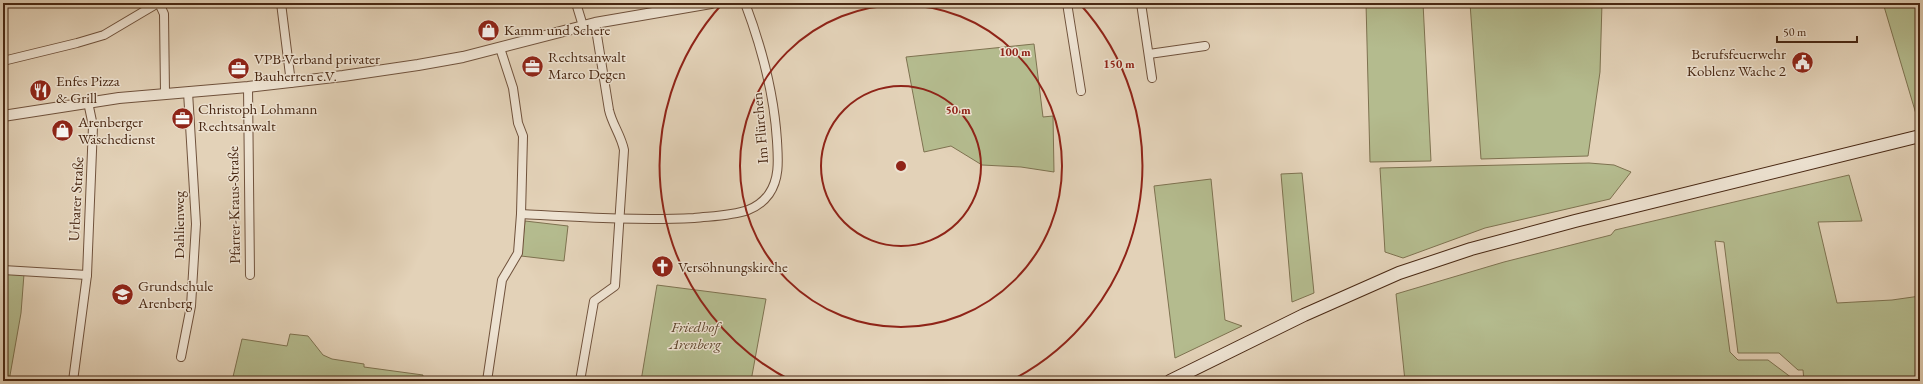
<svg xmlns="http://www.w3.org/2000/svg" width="1923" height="384" font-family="'EB Garamond',serif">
<rect width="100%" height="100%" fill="#e3d2b8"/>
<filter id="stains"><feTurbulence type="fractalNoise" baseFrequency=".005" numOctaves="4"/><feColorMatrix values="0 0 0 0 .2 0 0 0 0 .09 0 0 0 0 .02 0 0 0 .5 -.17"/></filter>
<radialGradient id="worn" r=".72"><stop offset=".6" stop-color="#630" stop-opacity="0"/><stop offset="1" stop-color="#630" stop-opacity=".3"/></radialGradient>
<g fill="#b4bb8e" stroke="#7e7250">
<polygon points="1366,3 1423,3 1431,161 1370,162"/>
<polygon points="1470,3 1602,3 1600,72 1588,156 1481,159"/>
<polygon points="1883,3 1920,3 1920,124 1919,124"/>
<polygon points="1034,44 1043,117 1053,116 1054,172 1021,167 982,165 951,146 924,152 906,57"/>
<polygon points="1589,163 1614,165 1631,172 1610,199 1485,228 1403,258 1385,252 1380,168"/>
<polygon points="1302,173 1314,293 1292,302 1281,174"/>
<polygon points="1849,175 1862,221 1818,222 1837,303 1892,300 1920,296 1920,381 1804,381 1803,370 1798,370 1779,353 1738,353 1724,242 1715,241 1730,352 1738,360 1768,360 1796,381 1405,381 1396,294 1504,262 1611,235 1615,230"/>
<polygon points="1211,179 1225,320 1242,326 1175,358 1154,186"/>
<polygon points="525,221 568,226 564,261 521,256"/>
<polygon points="3,272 24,274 21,313 9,381 3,381"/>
<polygon points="657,285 766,299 751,381 641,381"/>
<polygon points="290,334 308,336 323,355 332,359 364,364 364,367 423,375 422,381 232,381 242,339 287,346"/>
</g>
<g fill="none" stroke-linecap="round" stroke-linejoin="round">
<defs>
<g id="minor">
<polyline points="159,3 164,14 165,93"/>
<polyline points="281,3 291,83"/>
<polyline points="576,3 583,26"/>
<polyline points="1067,3 1081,91"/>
<polyline points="1141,3 1152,78"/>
<polyline points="1149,54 1205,46"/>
<polyline points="3,61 77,43 104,35 158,3"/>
<polyline points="248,87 250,275"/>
<path d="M521,214C578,217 637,221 694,218C712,216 731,216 748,210C756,207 764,201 769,194C780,178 778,159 777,141C774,92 762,48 745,3"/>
<polyline points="3,270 87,275"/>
<polyline points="181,357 191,306 196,224 188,92"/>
<polyline points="73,381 87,275 93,126 88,102"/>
<polyline points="459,381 468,381"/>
<polyline points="487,381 502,280 518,253 521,214 523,136 518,123 513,88 500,48"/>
<path d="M580,381L594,301L615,286L624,150C621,135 612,124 609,110L595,23"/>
</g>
<polyline id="tertiary" points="3,116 119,98 248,87 343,76 418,65 463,57 595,23 711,3"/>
<polyline id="secondary" points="1170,381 1304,315 1399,273 1471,249 1575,221 1920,136"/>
</defs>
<use href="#minor" stroke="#70523c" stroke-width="10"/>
<use href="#tertiary" stroke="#70523c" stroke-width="12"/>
<use href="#secondary" stroke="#492813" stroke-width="14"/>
<use href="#minor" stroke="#ede2d1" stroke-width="8"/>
<use href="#tertiary" stroke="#ede2d1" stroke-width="10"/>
<use href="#secondary" stroke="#ede2d1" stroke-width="12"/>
</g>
<g fill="none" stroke="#8f2418" stroke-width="2">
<circle cx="901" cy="166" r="80"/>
<circle cx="901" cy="166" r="161"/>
<path d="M792 381A241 241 0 0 1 723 3M1079 3A241 241 0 0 1 1010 381"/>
</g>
<defs>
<symbol id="shop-disc" viewBox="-11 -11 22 22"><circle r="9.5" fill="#8f2418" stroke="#ede2d1"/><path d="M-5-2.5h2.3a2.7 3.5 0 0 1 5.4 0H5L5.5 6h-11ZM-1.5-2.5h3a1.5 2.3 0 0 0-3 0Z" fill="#fff"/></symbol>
<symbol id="civic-disc" viewBox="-11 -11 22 22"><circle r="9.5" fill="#8f2418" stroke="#ede2d1"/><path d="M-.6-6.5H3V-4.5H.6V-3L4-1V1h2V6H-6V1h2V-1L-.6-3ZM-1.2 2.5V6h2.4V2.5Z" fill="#fff"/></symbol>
<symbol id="office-disc" viewBox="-11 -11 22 22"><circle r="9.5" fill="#8f2418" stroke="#ede2d1"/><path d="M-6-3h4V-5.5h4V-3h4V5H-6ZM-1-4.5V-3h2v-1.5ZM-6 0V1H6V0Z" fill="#fff"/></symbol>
<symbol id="restaurant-disc" viewBox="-11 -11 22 22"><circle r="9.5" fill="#8f2418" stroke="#ede2d1"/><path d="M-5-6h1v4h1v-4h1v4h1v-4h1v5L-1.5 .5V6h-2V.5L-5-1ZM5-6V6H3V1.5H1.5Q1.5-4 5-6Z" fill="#fff"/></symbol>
<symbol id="church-disc" viewBox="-11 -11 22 22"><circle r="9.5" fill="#8f2418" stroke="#ede2d1"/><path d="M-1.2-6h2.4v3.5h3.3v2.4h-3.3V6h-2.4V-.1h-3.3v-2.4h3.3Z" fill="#fff"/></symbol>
<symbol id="school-disc" viewBox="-11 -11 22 22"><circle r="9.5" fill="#8f2418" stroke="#ede2d1"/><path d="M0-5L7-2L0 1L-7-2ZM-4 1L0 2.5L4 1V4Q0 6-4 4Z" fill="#fff"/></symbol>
</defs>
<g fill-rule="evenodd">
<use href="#shop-disc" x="476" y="18" width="25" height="25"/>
<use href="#civic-disc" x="1790" y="50" width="25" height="25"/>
<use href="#office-disc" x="520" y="54" width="25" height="25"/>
<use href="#office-disc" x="226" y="56" width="25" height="25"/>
<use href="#restaurant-disc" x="28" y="78" width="25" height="25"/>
<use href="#office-disc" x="170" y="106" width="25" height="25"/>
<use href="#shop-disc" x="50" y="118" width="25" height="25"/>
<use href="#church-disc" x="650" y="254" width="25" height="25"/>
<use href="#school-disc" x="110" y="282" width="25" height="25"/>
</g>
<g text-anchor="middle" stroke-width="3" stroke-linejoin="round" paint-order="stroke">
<g font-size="15" fill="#492813" stroke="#ede2d1" text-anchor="start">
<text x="504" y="35">Kamm und Schere</text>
<text x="1786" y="59" text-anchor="end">Berufsfeuerwehr<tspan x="1786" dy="17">Koblenz Wache 2</tspan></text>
<text x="548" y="62">Rechtsanwalt<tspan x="548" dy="17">Marco Degen</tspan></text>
<text x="254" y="64">VPB-Verband privater<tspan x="254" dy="17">Bauherren e.V.</tspan></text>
<text x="56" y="86">Enfes Pizza<tspan x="56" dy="17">&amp; Grill</tspan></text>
<text x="198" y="114">Christoph Lohmann<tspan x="198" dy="17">Rechtsanwalt</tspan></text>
<text x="78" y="127">Arenberger<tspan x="78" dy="17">Wäschedienst</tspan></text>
<text x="678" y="272">Versöhnungskirche</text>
<text x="138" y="291">Grundschule<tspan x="138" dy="17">Arenberg</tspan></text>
</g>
<g font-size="15" fill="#492813" stroke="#ede2d1">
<text transform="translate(760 128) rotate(-95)" y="5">Im Flürchen</text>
<text transform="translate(76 199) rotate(-87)" y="5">Urbarer Straße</text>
<text transform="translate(234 205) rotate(-91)" y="5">Pfarrer-Kraus-Straße</text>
<text transform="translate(179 225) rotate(-90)" y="5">Dahlienweg</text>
</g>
<g font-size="15" font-style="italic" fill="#5e452c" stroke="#ede2d1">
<text x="695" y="332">Friedhof<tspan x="695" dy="17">Arenberg</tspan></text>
</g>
</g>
<circle cx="901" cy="166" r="6" fill="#8f2418" stroke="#ede2d1" stroke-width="2"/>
<g font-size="12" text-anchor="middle" font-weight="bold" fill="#8f2418" stroke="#ede2d1" stroke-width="3" stroke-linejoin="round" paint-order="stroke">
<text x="1015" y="56">100 m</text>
<text x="1119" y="68">150 m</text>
<text x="958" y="114">50 m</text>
</g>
<rect width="1923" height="384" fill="none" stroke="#e3d2b8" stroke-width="16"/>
<rect x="4" y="4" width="1915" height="376" fill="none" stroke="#492813" stroke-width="2"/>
<rect x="8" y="8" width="1907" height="368" fill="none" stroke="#492813"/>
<path d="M1777 36v6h80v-6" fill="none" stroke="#492813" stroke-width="2"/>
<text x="1783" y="36" font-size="12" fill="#492813" stroke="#ede2d1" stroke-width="3" paint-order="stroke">50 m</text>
<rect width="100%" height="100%" filter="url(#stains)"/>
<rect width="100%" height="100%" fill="url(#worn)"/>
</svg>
